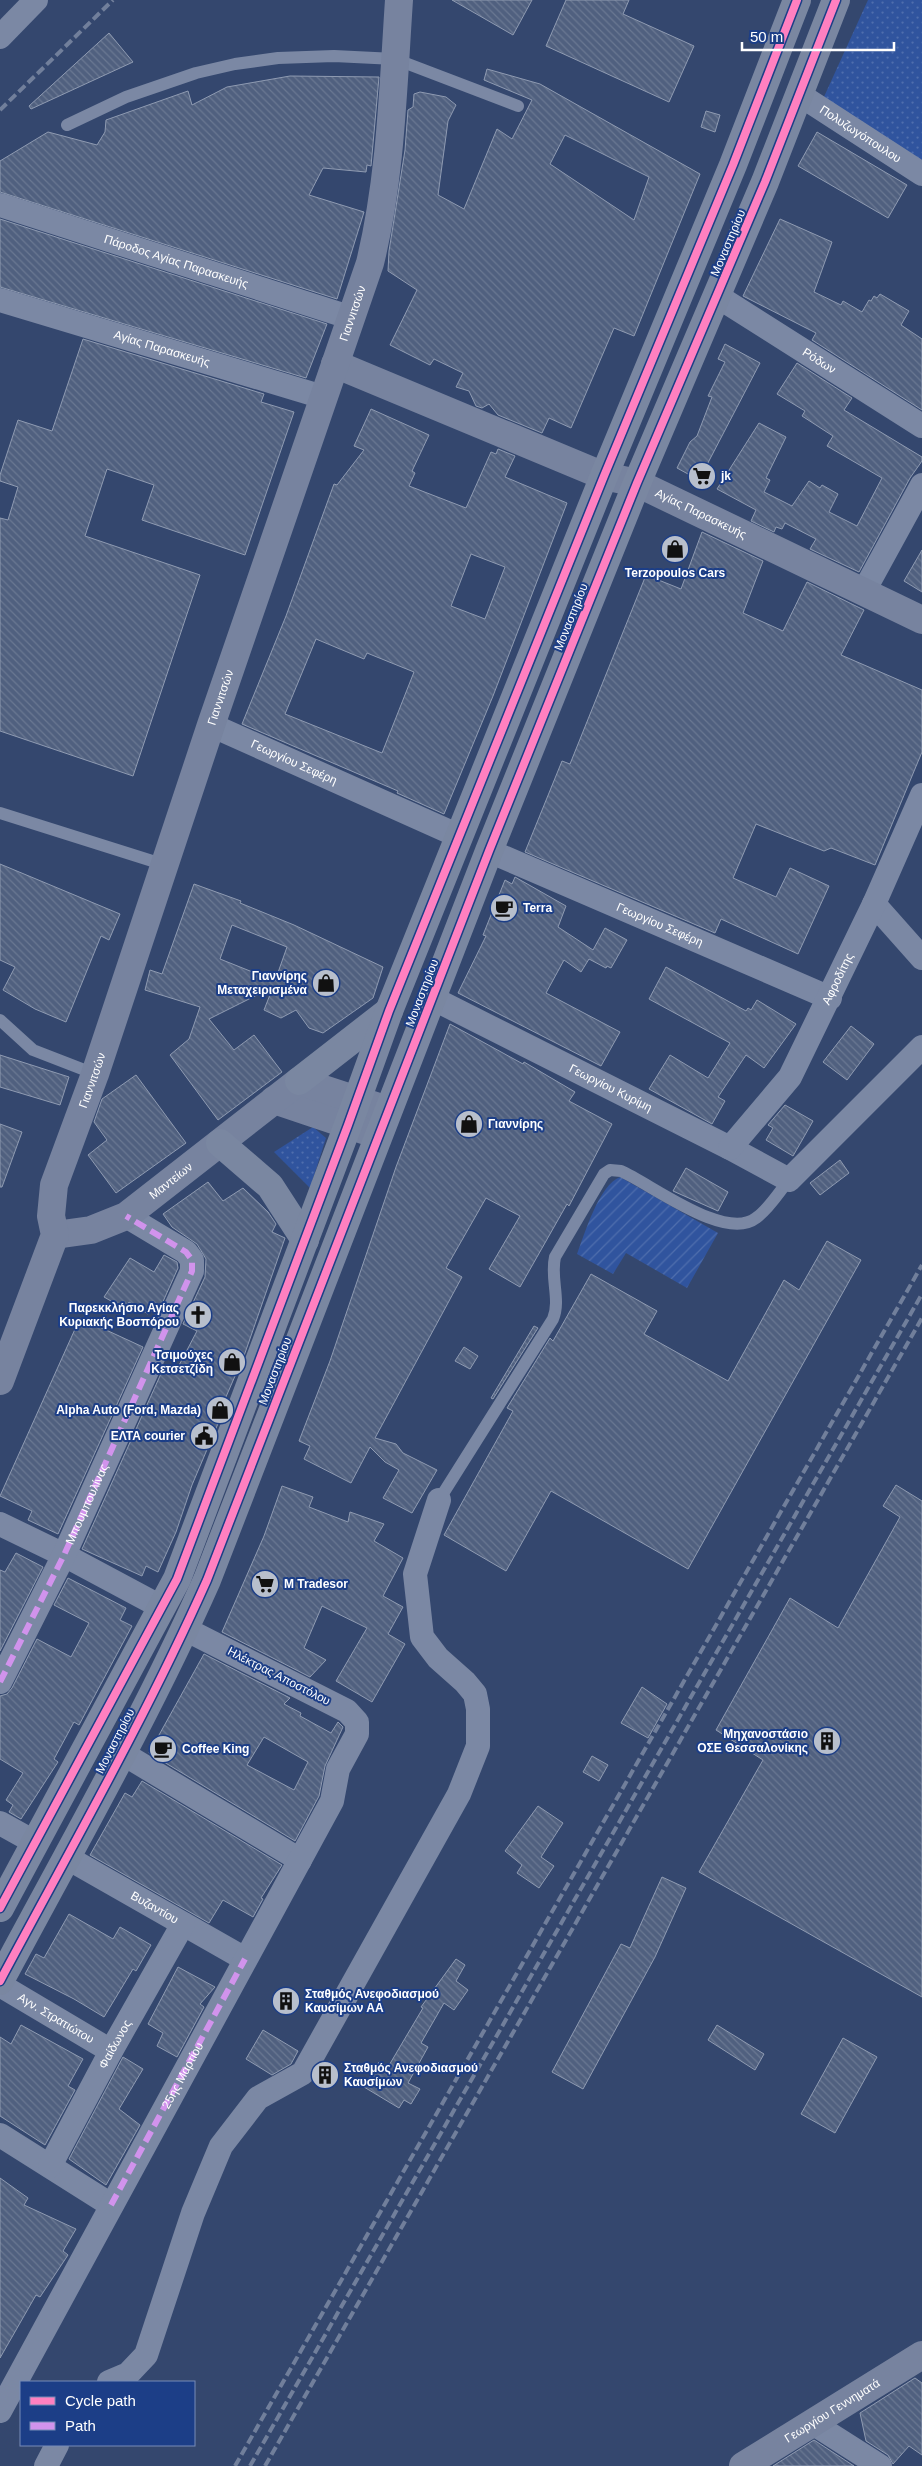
<svg xmlns="http://www.w3.org/2000/svg" width="922" height="2466" font-family="Helvetica,sans-serif">
<defs>
<pattern id="grass-dots" width="8" height="8" patternUnits="userSpaceOnUse" patternTransform="scale(1.25)"><rect width="8" height="8" fill="#30549e"/><path d="M2 2h.1M6 6h.1" fill="none" stroke="#4f6ead" stroke-width="1.8" stroke-linecap="round"/></pattern>
<pattern id="garden-furrows" width="10" height="10" patternUnits="userSpaceOnUse" patternTransform="scale(1.25)"><rect width="10" height="10" fill="#30549e"/><path d="M-1 1l2-2M0 10L10 0M9 11l2-2" fill="none" stroke="#4f6ead"/></pattern>
<pattern id="building-back-hatch" width="6" height="6" patternUnits="userSpaceOnUse" patternTransform="scale(1.25)"><rect width="6" height="6" fill="#50607f"/><path d="M-1 5l2 2M0 0l6 6M5-1l2 2" fill="none" stroke="#6a7892"/></pattern>
</defs>
<rect width="100%" height="100%" fill="#34476e"/>
<g fill="url(#grass-dots)">
<polygon points="868,0 922,0 922,162 823,99"/>
<polygon points="313,1127 326,1138 310,1188 274,1152"/>
</g>
<path fill="url(#garden-furrows)" d="M620,1177L718,1233L687,1288L626,1253L613,1274L577,1254C585,1233 599,1185 620,1177Z"/>
<g fill="url(#building-back-hatch)" stroke="#8f9bb2" fill-rule="evenodd">
<polygon points="452,0 532,0 513,35"/>
<polygon points="566,0 629,0 623,14 694,46 669,102 546,46"/>
<polygon points="109,33 133,62 31,109 29,106"/>
<path d="M487,69L540,84L700,174L634,336L614,328L571,428L549,418L542,433L498,415L489,404L482,408L476,406L469,391L456,387L463,373L434,359L430,365L390,345L417,290L388,271L389,251L405,150L408,110L413,107L414,94L420,92L446,97L456,105L448,121L438,195L464,209L497,129L512,139L532,100L484,80ZM565,135L649,177L634,220L550,164Z"/>
<polygon points="290,76 379,77 371,166 367,165 366,172 323,168 309,195 364,212 337,299 0,192 0,161 48,132 97,145 105,132 106,120 188,91 192,105 227,87"/>
<polygon points="706,111 720,115 715,132 701,127"/>
<polygon points="817,132 907,185 888,218 798,166"/>
<polygon points="0,219 327,324 306,378 0,287"/>
<polygon points="780,219 832,242 814,292 841,305 843,301 862,312 869,300 871,301 874,296 877,298 880,294 909,311 901,325 922,339 922,410 812,340 816,333 743,296"/>
<polygon points="83,339 264,394 261,402 294,412 245,555 142,520 154,485 107,469 85,536 200,575 133,776 0,731 0,518 8,520 18,487 0,481 0,475 18,420 52,431"/>
<polygon points="725,344 760,363 699,480 677,468 690,442 697,436 712,397 708,396 725,362 718,359"/>
<polygon points="797,363 852,398 844,410 922,457 922,461 910,478 859,572 810,549 816,539 785,523 782,529 776,527 774,532 751,521 756,510 717,489 759,423 786,437 766,478 770,480 764,492 792,506 809,481 820,488 822,485 838,494 829,512 857,526 882,478 827,446 833,436 802,416 805,411 777,394"/>
<path d="M371,409L429,435L412,471L415,473L409,486L466,508L491,452L496,454L498,449L515,456L505,477L567,503L493,696L444,814L397,793L398,791L242,724L286,616L334,484L337,485L364,450L354,446ZM471,554L505,567L485,619L451,606ZM316,639L364,659L367,653L414,672L382,753L285,714Z"/>
<polygon points="702,532 763,561 743,613 783,631 807,582 864,610 841,655 922,690 922,752 875,865 831,848 824,851 756,824 733,878 776,897 790,868 829,886 798,954 721,919 715,933 525,852 562,761 570,764 646,575 681,589"/>
<polygon points="922,550 922,592 904,581"/>
<polygon points="0,864 120,914 109,940 101,936 66,1022 35,1009 3,990 15,967 0,960"/>
<polygon points="515,877 566,906 558,927 593,950 605,928 627,940 611,968 607,966 606,968 589,959 581,972 564,960 546,993 620,1032 601,1066 458,993 486,936 483,935 505,880 512,884"/>
<path d="M194,884L241,901L240,903L294,925L383,967L373,998L323,1033L309,1028L296,1010L281,1018L264,1010L273,987L209,1019L234,1050L254,1035L282,1072L218,1120L170,1055L189,1039L200,1007L145,990L150,970L162,974ZM232,925L287,947L275,981L220,959Z"/>
<polygon points="666,967 746,1011 748,1008 751,1010 757,1000 796,1024 764,1068 746,1055 718,1097 725,1101 712,1124 649,1089 670,1055 708,1078 730,1043 649,999"/>
<polygon points="450,1024 523,1064 524,1062 575,1092 569,1101 612,1124 569,1206 567,1204 520,1287 489,1269 520,1216 486,1198 446,1268 462,1277 375,1438 396,1444 403,1453 437,1470 412,1513 383,1498 399,1470 385,1462 370,1447 351,1483 304,1459 310,1446 299,1441 330,1361 396,1167"/>
<polygon points="851,1026 874,1044 847,1080 823,1062"/>
<polygon points="0,1055 69,1077 60,1105 0,1087"/>
<polygon points="136,1075 186,1143 116,1193 88,1155 107,1140 94,1122 102,1099"/>
<polygon points="785,1105 813,1121 793,1156 766,1140 773,1128 768,1125"/>
<polygon points="0,1124 22,1132 2,1187 0,1187"/>
<polygon points="840,1160 849,1173 820,1195 810,1183"/>
<polygon points="686,1168 728,1192 718,1211 673,1191"/>
<polygon points="208,1182 223,1201 243,1188 268,1212 276,1224 272,1232 285,1238 245,1353 222,1406 225,1407 192,1485 176,1532 158,1572 146,1566 142,1576 82,1549 164,1367 175,1373 197,1331 183,1324 205,1277 206,1259 197,1244 172,1227 163,1214"/>
<polygon points="827,1241 861,1260 688,1569 551,1491 506,1571 444,1535 513,1411 507,1408 550,1338 553,1341 591,1274 657,1311 644,1334 728,1381 784,1280 799,1290"/>
<polygon points="164,1255 177,1262 178,1268 157,1315 150,1310 148,1314 129,1302 125,1309 104,1297 130,1258 154,1272"/>
<polygon points="80,1318 143,1347 58,1534 28,1520 32,1511 0,1496"/>
<polygon points="534,1326 538,1328 493,1399 491,1398"/>
<polygon points="464,1347 478,1356 470,1369 455,1361"/>
<polygon points="896,1485 922,1501 922,1997 699,1872 763,1760 716,1730 790,1598 838,1628 900,1517 883,1506"/>
<polygon points="282,1486 313,1497 309,1507 348,1522 350,1512 384,1524 374,1541 403,1558 383,1596 403,1607 388,1634 405,1644 372,1702 336,1681 367,1628 322,1606 304,1648 326,1660 310,1677 222,1632 264,1536"/>
<polygon points="16,1553 43,1567 0,1651 0,1570 5,1572"/>
<polygon points="68,1578 126,1608 120,1620 132,1626 79,1725 74,1722 54,1759 58,1762 21,1819 9,1812 13,1805 6,1800 23,1773 0,1759 0,1696 7,1694 12,1688 37,1639 71,1657 89,1623 54,1605"/>
<path d="M204,1654L290,1698L284,1704L301,1713L300,1716L331,1733L338,1722L343,1727L325,1766L319,1796L295,1841L149,1753ZM264,1737L308,1762L294,1790L247,1765Z"/>
<polygon points="642,1687 667,1704 648,1738 621,1723"/>
<polygon points="592,1756 608,1765 599,1781 583,1772"/>
<polygon points="142,1781 282,1865 261,1898 263,1899 253,1917 223,1900 209,1923 90,1855 125,1793 132,1797"/>
<polygon points="538,1806 563,1823 541,1857 554,1866 539,1888 517,1873 522,1865 505,1851"/>
<polygon points="662,1877 686,1888 655,1957 583,2089 552,2072 621,1944 630,1948"/>
<polygon points="69,1914 113,1939 120,1927 151,1945 136,1971 133,1969 104,2017 74,1999 25,1974 36,1954 44,1958"/>
<polygon points="456,1959 465,1965 456,1981 468,1990 454,2010 444,2003 421,2043 428,2047 408,2083 420,2089 411,2104 404,2100 399,2108 364,2087 379,2062 388,2067 423,2008 421,2007"/>
<polygon points="178,1967 215,1987 200,2004 204,2007 177,2057 157,2046 163,2033 148,2024"/>
<polygon points="21,2025 83,2059 68,2086 75,2090 45,2145 0,2116 0,2037 11,2044"/>
<polygon points="717,2025 764,2054 755,2070 708,2040"/>
<polygon points="263,2030 298,2051 291,2064 272,2075 246,2059"/>
<polygon points="843,2038 877,2057 835,2133 801,2114"/>
<polygon points="123,2057 143,2069 119,2109 140,2125 106,2185 69,2159"/>
<polygon points="0,2178 28,2198 24,2205 76,2229 63,2251 68,2255 40,2297 36,2295 0,2358"/>
<polygon points="915,2378 922,2383 922,2455 909,2446 893,2464 888,2455 866,2441 860,2413"/>
<polygon points="814,2440 854,2466 773,2466"/>
</g>
<g fill="none" stroke-linecap="round" stroke-linejoin="round">
<g stroke="#7b88a4" stroke-width="12">
<polyline points="67,125 126,97 196,73 235,64 278,58 334,56 395,59 518,106"/>
<polyline points="0,813 165,865"/>
<polyline points="0,1020 33,1050 95,1074"/>
<path d="M439,1500L553,1319C561,1300 550,1278 555,1257L604,1174L610,1170L621,1171C651,1184 725,1242 756,1218C769,1209 779,1192 789,1180"/>
</g>
<g stroke="#7b88a4" stroke-width="24">
<polyline points="0,37 36,0"/>
<path id="s1" d="M800,95L922,174"/>
<path id="s2" d="M0,205L352,318"/>
<path id="s3" d="M717,296L922,426"/>
<path id="s4" d="M0,300L323,397"/>
<polyline points="864,591 922,485"/>
<path id="s5" d="M211,725L459,836"/>
<path id="s6" d="M489,851L830,998"/>
<polyline points="874,904 922,958"/>
<path id="s7" d="M432,998L730,1148L789,1180L922,1047"/>
<path id="s8" d="M730,1148L790,1077L874,904L922,795"/>
<polyline points="0,1524 64,1555 163,1608"/>
<polyline points="0,1682 64,1555 192,1271 192,1260 186,1252 126,1216"/>
<polyline points="122,1753 300,1860"/>
<polyline points="0,1823 36,1843"/>
<path id="s9" d="M66,1857L245,1959"/>
<path id="s10" d="M0,1985L111,2051"/>
<polyline points="0,2135 111,2205"/>
<path id="s11" d="M50,2166L111,2051L183,1924"/>
<polyline points="109,2382 128,2374 146,2355 193,2213 221,2146 258,2098 303,2073 459,1794 478,1746 478,1709 475,1694 465,1682 438,1658 422,1637 415,1574 439,1500"/>
<path id="s12" d="M0,2411L332,1801L338,1769L357,1734V1722L347,1711L185,1629"/>
<polyline points="814,2424 880,2466"/>
<polyline points="46,2466 57,2445"/>
</g>
<g stroke="#77839f" stroke-width="28">
<path id="s13" d="M335,364L604,476L637,483L922,620"/>
<polyline points="274,1100 378,1135"/>
<path id="s14" d="M55,1235L91,1230L126,1216L299,1081L388,1110"/>
<path id="s15" d="M0,1381L55,1235L51,1216L54,1185L95,1074L211,725L370,263C391,177 393,88 399,0"/>
<path id="s16" d="M743,2466L922,2355"/>
</g>
<g stroke="#7a87a1" stroke-width="28">
<polyline points="299,1081 389,1011"/>
<polyline points="220,1143 270,1186 305,1240"/>
<polyline points="0,1908 177,1579 348,1125 389,1011 604,476 733,165 797,0"/>
<path d="M0,1981C71,1848 146,1717 207,1580L489,851L637,483L765,182L836,0"/>
</g>
<g stroke="#717f9b" stroke-width="4" stroke-dasharray="9 4" stroke-linecap="butt">
<polyline points="0,110 113,0"/>
<polyline points="235,2466 922,1265"/>
<polyline points="250,2466 922,1294"/>
<polyline points="265,2466 922,1318"/>
</g>
<g stroke="#d193ec" stroke-width="6" stroke-dasharray="12 6" stroke-linecap="butt">
<path id="s17" d="M0,1682L64,1555L192,1271V1260L186,1252L126,1216"/>
<polyline points="111,2205 245,1959"/>
</g>
<defs>
<g id="cycleway">
<polyline points="0,1908 177,1579 348,1125 389,1011 604,476 733,165 797,0"/>
<path d="M0,1981C71,1848 146,1717 207,1580L489,851L637,483L765,182L836,0"/>
</g>
</defs>
<use href="#cycleway" stroke="#1c3e87" stroke-width="11"/>
<use href="#cycleway" stroke="#ff80c0" stroke-width="8"/>
</g>
<defs>
<symbol id="supermarket-disc" viewBox="-11 -11 22 22"><circle r="9.5" fill="#b8bfcc" stroke="#1c3e87"/><path d="M-6-5.5h2.5l.6 2H6L4.5 2H-2.5L-4.4-4H-6ZM-1.5 3.2a1.3 1.3 0 1 0 .1 0ZM3 3.2a1.3 1.3 0 1 0 .1 0Z" fill="#111"/></symbol>
<symbol id="shop-disc" viewBox="-11 -11 22 22"><circle r="9.5" fill="#b8bfcc" stroke="#1c3e87"/><path d="M-5-2.5h2.3a2.7 3.5 0 0 1 5.4 0H5L5.5 6h-11ZM-1.5-2.5h3a1.5 2.3 0 0 0-3 0Z" fill="#111"/></symbol>
<symbol id="cafe-disc" viewBox="-11 -11 22 22"><circle r="9.5" fill="#b8bfcc" stroke="#1c3e87"/><path d="M-5.5-4.5H6V0H3Q3 3.5 0 3.5H-2.5Q-5.5 3.5-5.5 0ZM3-3.2v2h1.7v-2ZM-6 4.5H4V6H-6Z" fill="#111"/></symbol>
<symbol id="church-disc" viewBox="-11 -11 22 22"><circle r="9.5" fill="#b8bfcc" stroke="#1c3e87"/><path d="M-1.2-6h2.4v3.5h3.3v2.4h-3.3V6h-2.4V-.1h-3.3v-2.4h3.3Z" fill="#111"/></symbol>
<symbol id="civic-disc" viewBox="-11 -11 22 22"><circle r="9.5" fill="#b8bfcc" stroke="#1c3e87"/><path d="M-.6-6.5H3V-4.5H.6V-3L4-1V1h2V6H-6V1h2V-1L-.6-3ZM-1.2 2.5V6h2.4V2.5Z" fill="#111"/></symbol>
<symbol id="building-disc" viewBox="-11 -11 22 22"><circle r="9.5" fill="#b8bfcc" stroke="#1c3e87"/><path d="M-4-6H4V6H1V3H-1V6H-4ZM-2.5-4.3h1.7v1.8h-1.7ZM.8-4.3h1.7v1.8H.8ZM-2.5-1h1.7V.8h-1.7ZM.8-1h1.7V.8H.8Z" fill="#111"/></symbol>
</defs>
<g fill-rule="evenodd">
<use href="#supermarket-disc" x="686" y="460" width="32" height="32"/>
<use href="#shop-disc" x="659" y="533" width="32" height="32"/>
<use href="#cafe-disc" x="488" y="892" width="32" height="32"/>
<use href="#shop-disc" x="310" y="967" width="32" height="32"/>
<use href="#shop-disc" x="453" y="1108" width="32" height="32"/>
<use href="#church-disc" x="182" y="1299" width="32" height="32"/>
<use href="#shop-disc" x="216" y="1346" width="32" height="32"/>
<use href="#shop-disc" x="204" y="1394" width="32" height="32"/>
<use href="#civic-disc" x="188" y="1420" width="32" height="32"/>
<use href="#supermarket-disc" x="249" y="1568" width="32" height="32"/>
<use href="#building-disc" x="811" y="1725" width="32" height="32"/>
<use href="#cafe-disc" x="147" y="1733" width="32" height="32"/>
<use href="#building-disc" x="270" y="1985" width="32" height="32"/>
<use href="#building-disc" x="309" y="2059" width="32" height="32"/>
</g>
<g text-anchor="middle" stroke-width="4" stroke-linejoin="round" paint-order="stroke">
<g font-size="12" fill="#fff" stroke="#1c3e87">
<text dy="4" stroke="none"><textPath href="#s1" startOffset="72">Πολυζωγόπουλου</textPath></text>
<text transform="translate(728 243) rotate(-67)" y="4">Μοναστηρίου</text>
<text dy="4" stroke="none"><textPath href="#s2" startOffset="185">Πάροδος Αγίας Παρασκευής</textPath></text>
<text dy="4" stroke="none"><textPath href="#s15" startOffset="1128">Γιαννιτσών</textPath></text>
<text dy="4" stroke="none"><textPath href="#s4" startOffset="169">Αγίας Παρασκευής</textPath></text>
<text dy="4" stroke="none"><textPath href="#s3" startOffset="121">Ρόδων</textPath></text>
<text dy="4" stroke="none"><textPath href="#s13" startOffset="396">Αγίας Παρασκευής</textPath></text>
<text transform="translate(571 617) rotate(-68)" y="4">Μοναστηρίου</text>
<text dy="4" stroke="none"><textPath href="#s15" startOffset="722">Γιαννιτσών</textPath></text>
<text dy="4" stroke="none"><textPath href="#s5" startOffset="91">Γεωργίου Σεφέρη</textPath></text>
<text dy="4" stroke="none"><textPath href="#s6" startOffset="186">Γεωργίου Σεφέρη</textPath></text>
<text dy="4" stroke="none"><textPath href="#s8" startOffset="202">Αφροδίτης</textPath></text>
<text transform="translate(422 993) rotate(-69)" y="4">Μοναστηρίου</text>
<text dy="4" stroke="none"><textPath href="#s15" startOffset="318">Γιαννιτσών</textPath></text>
<text dy="4" stroke="none"><textPath href="#s7" startOffset="200">Γεωργίου Κυρίμη</textPath></text>
<text dy="4" stroke="none"><textPath href="#s14" startOffset="131">Μαντείων</textPath></text>
<text transform="translate(275 1371) rotate(-69)" y="4">Μοναστηρίου</text>
<text dy="4" stroke="none"><textPath href="#s17" startOffset="198">Μπουμπουλίνας</textPath></text>
<text transform="translate(279 1676) rotate(27)" y="4">Ηλέκτρας Αποστόλου</text>
<text transform="translate(115 1741) rotate(-63)" y="4">Μοναστηρίου</text>
<text dy="4" stroke="none"><textPath href="#s9" startOffset="102">Βυζαντίου</textPath></text>
<text dy="4" stroke="none"><textPath href="#s10" startOffset="65">Αγν. Στρατιώτου</textPath></text>
<text dy="4" stroke="none"><textPath href="#s11" startOffset="138">Φαίδωνος</textPath></text>
<text dy="4" stroke="none"><textPath href="#s12" startOffset="382">25ης Μαρτίου</textPath></text>
<text dy="4" stroke="none"><textPath href="#s16" startOffset="105">Γεωργίου Γεννηματά</textPath></text>
</g>
<g font-size="12" font-weight="bold" fill="#fff" stroke="#1c3e87" text-anchor="start">
<text x="721" y="480">jk</text>
<text x="675" y="577" text-anchor="middle">Terzopoulos Cars</text>
<text x="523" y="912">Terra</text>
<text x="307" y="980" text-anchor="end">Γιαννίρης<tspan x="307" dy="14">Μεταχειρισμένα</tspan></text>
<text x="488" y="1128">Γιαννίρης</text>
<text x="179" y="1312" text-anchor="end">Παρεκκλήσιο Αγίας<tspan x="179" dy="14">Κυριακής Βοσπόρου</tspan></text>
<text x="213" y="1359" text-anchor="end">Τσιμούχες<tspan x="213" dy="14">Κετσετζίδη</tspan></text>
<text x="201" y="1414" text-anchor="end">Alpha Auto (Ford, Mazda)</text>
<text x="185" y="1440" text-anchor="end">ΕΛΤΑ courier</text>
<text x="284" y="1588">M Tradesor</text>
<text x="808" y="1738" text-anchor="end">Μηχανοστάσιο<tspan x="808" dy="14">ΟΣΕ Θεσσαλονίκης</tspan></text>
<text x="182" y="1753">Coffee King</text>
<text x="305" y="1998">Σταθμός Ανεφοδιασμού<tspan x="305" dy="14">Καυσίμων ΑΑ</tspan></text>
<text x="344" y="2072">Σταθμός Ανεφοδιασμού<tspan x="344" dy="14">Καυσίμων</tspan></text>
</g>
</g>
<rect x="20" y="2381" width="175" height="65" fill="#1c3e87" stroke="#778bb7"/>
<rect x="30" y="2397" width="25" height="8" fill="#ff80c0" stroke="#778bb7"/>
<text x="65" y="2406" font-size="15" fill="#ffffff">Cycle path</text>
<rect x="30" y="2422" width="25" height="8" fill="#d193ec" stroke="#778bb7"/>
<text x="65" y="2431" font-size="15" fill="#ffffff">Path</text>
<path d="M742 42v8h152v-8" fill="none" stroke="#ffffff" stroke-width="2.5"/>
<text x="750" y="42" font-size="15" fill="#ffffff" stroke="#1c3e87" stroke-width="4" paint-order="stroke">50 m</text>
</svg>
